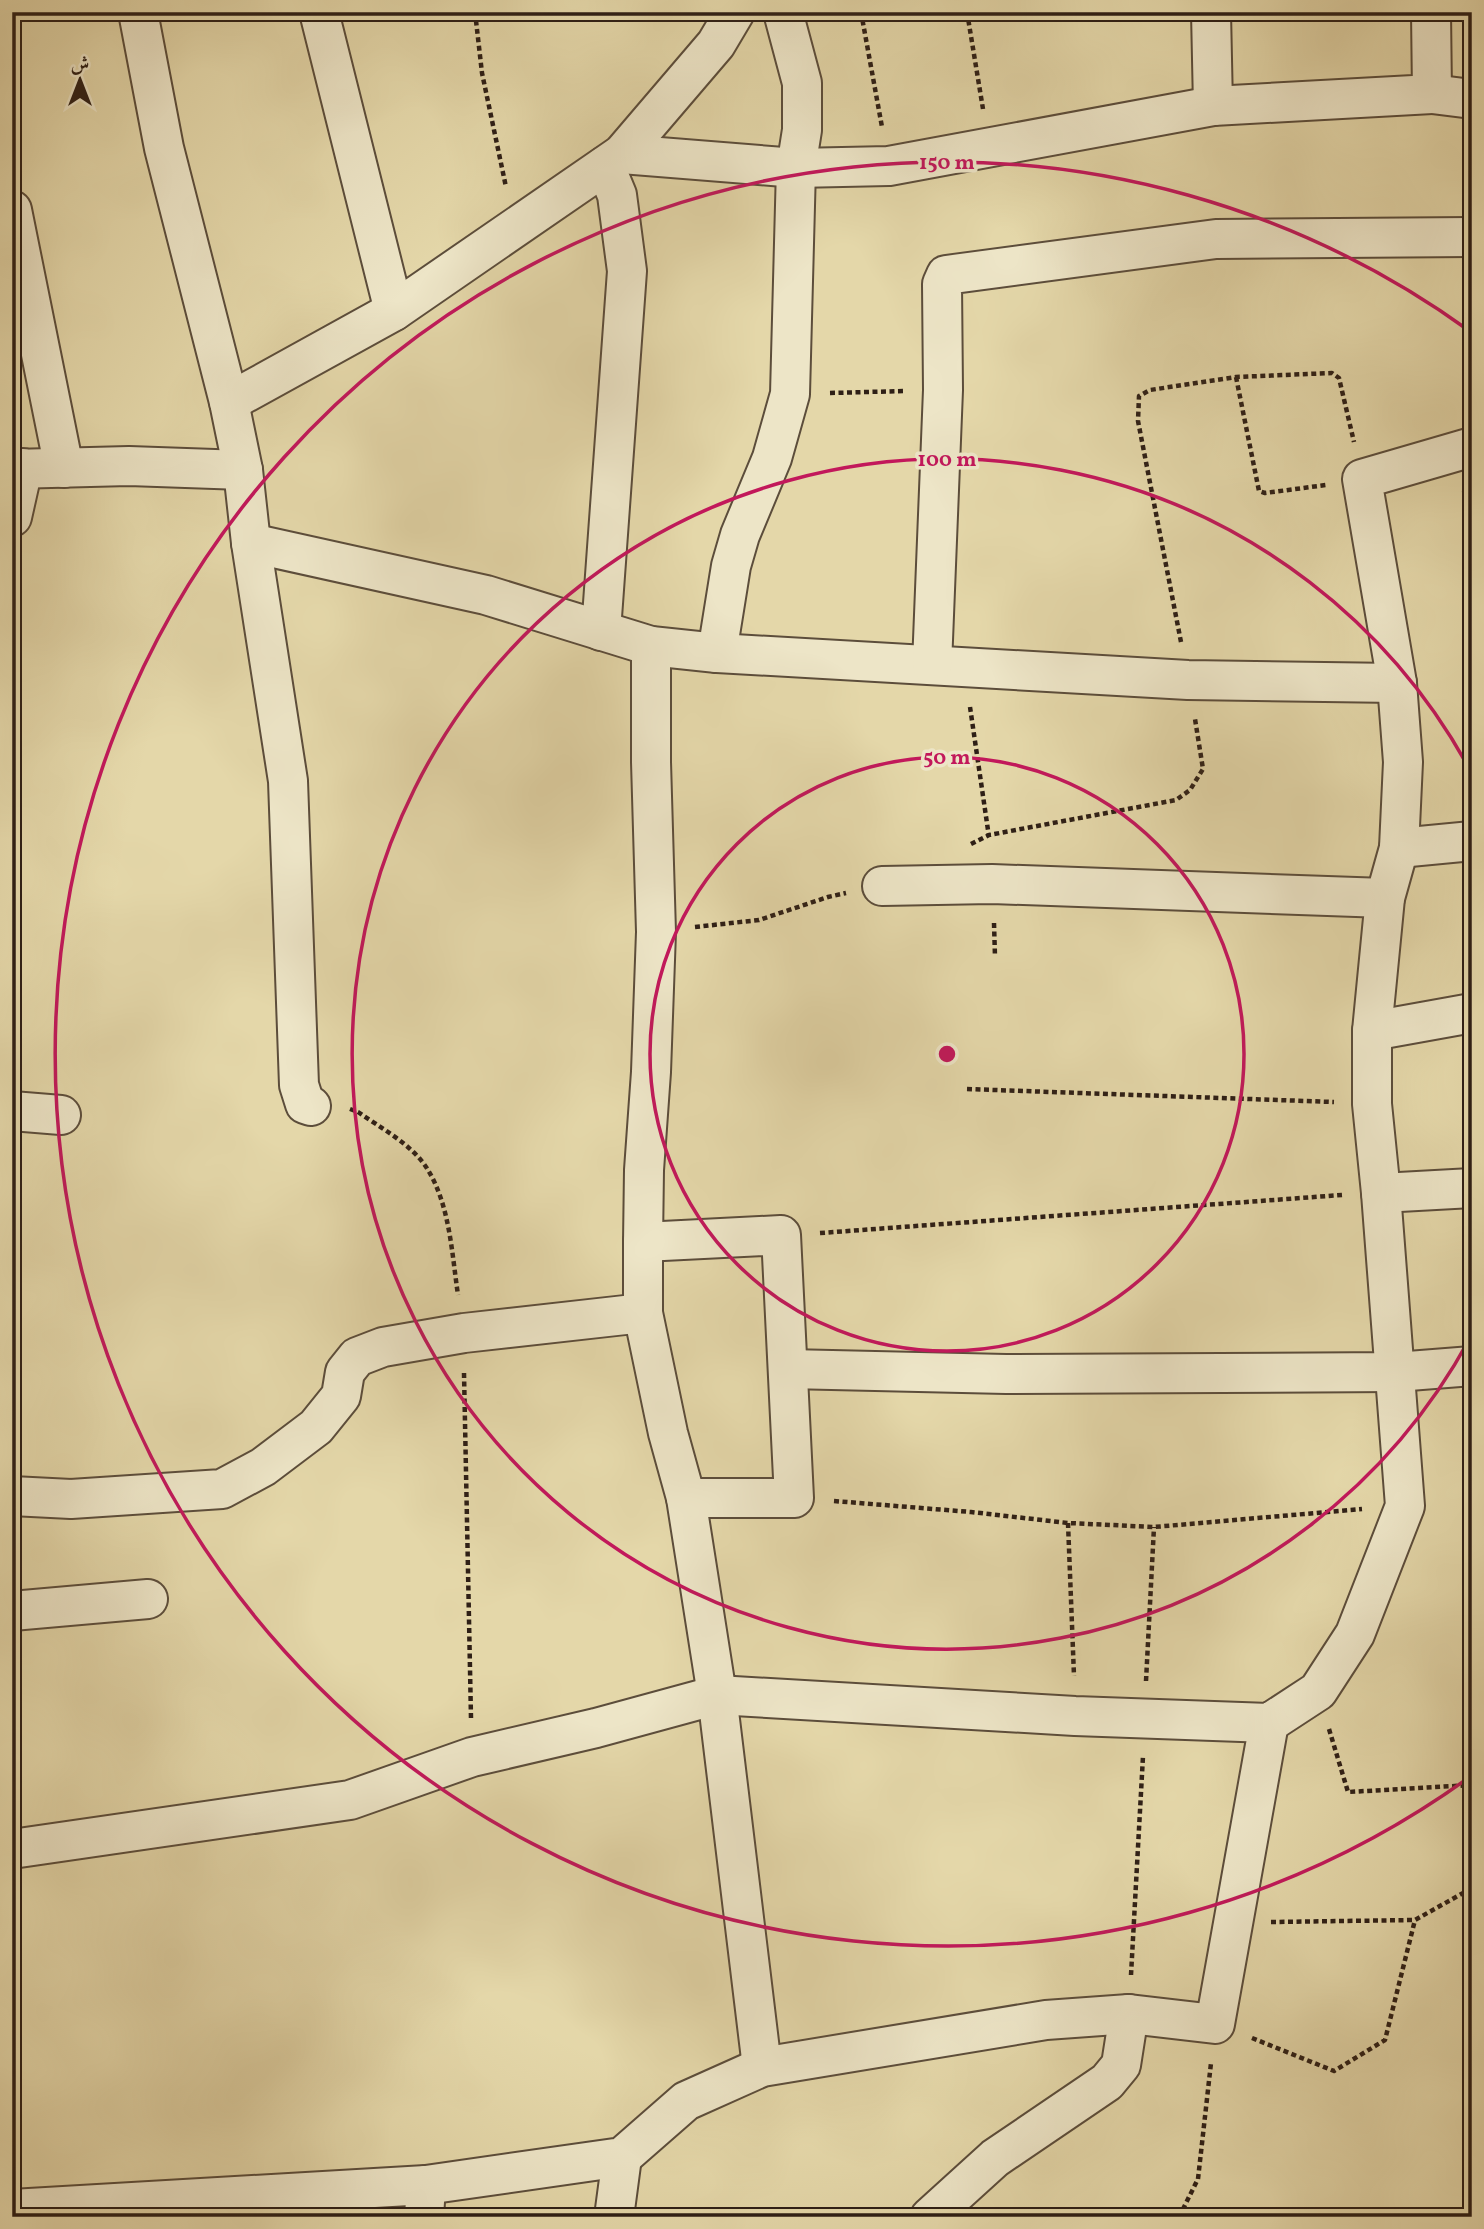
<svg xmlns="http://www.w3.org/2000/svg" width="1484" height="2229" font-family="Vollkorn,Amiri,serif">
<rect width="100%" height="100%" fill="#e4d7a9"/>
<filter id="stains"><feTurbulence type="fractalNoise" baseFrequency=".00286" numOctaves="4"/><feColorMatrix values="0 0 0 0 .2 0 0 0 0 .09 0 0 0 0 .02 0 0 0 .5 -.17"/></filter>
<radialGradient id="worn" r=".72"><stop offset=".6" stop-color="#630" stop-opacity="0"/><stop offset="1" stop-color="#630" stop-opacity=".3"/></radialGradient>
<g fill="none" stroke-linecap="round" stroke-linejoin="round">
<defs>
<g id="minor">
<polyline points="138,12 164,148 229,402 243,470 251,543 288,781 299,1085 305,1104 311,1106"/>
<polyline points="319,12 394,311"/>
<polyline points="1211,12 1213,106"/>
<polyline points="1432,94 1472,99"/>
<polyline points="622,154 796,168 889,166 1213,106 1432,94 1431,12"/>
<polyline points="12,210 64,468"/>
<polyline points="229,402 394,311 622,154 716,44 735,12"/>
<polyline points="12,469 129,466 243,470"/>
<polyline points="12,517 23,468"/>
<polyline points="251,543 486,595 651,646 717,653 1188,680 1397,683"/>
<polyline points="601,631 627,271 617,195 605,166"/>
<polyline points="651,646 651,762 656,932 651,1072 644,1170 643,1242 781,1235 794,1498 686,1498 717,1695 762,2067"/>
<polyline points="717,653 731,566 740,535 772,458 790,394 796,168 802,130 802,83 783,12"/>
<polyline points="932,665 943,390 942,284 946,275 1216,239 1472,237"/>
<polyline points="1399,848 1472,841"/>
<polyline points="882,886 992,884 1385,898"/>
<polyline points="1372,1031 1472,1013"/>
<polyline points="12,1111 61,1115"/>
<polyline points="1381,1193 1472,1188"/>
<polyline points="643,1242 643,1313 668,1433 686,1498"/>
<polyline points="788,1369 1006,1374 1396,1372 1472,1366"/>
<polyline points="12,1496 71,1499 222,1489 263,1467 316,1427 341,1396 345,1372 357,1357 383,1347 464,1333 643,1313"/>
<polyline points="12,1611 148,1599"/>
<polyline points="12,1849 350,1800 472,1757 596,1728 717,1695 1075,1716 1269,1723 1318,1691 1355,1634 1405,1506 1381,1193 1372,1104 1372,1031 1385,898 1399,848 1403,762 1397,683 1362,479 1472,447"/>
<polyline points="12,2209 426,2185 622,2157 686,2101 762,2067 1046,2020 1129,2014 1215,2024 1269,1723"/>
<polyline points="424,2217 426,2185"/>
<polyline points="614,2217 622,2157"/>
<polyline points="930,2217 995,2158 1107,2082 1121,2065 1129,2014"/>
</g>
</defs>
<use href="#minor" stroke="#5c4d3b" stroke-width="42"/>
<g stroke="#2e1f16" stroke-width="4.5" stroke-dasharray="5 3.5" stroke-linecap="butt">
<polyline points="475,12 482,73 506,187"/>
<polyline points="861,12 882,127"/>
<polyline points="967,12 983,109"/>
<polyline points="1236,377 1259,491 1265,493 1326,485"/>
<polyline points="830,393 905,391"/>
<polyline points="1464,491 1472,526"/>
<polyline points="1181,642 1138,421 1139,396 1150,390 1236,377 1332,373 1339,378 1354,442"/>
<polyline points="970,707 989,837"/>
<polyline points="971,844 989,835 1176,800 1190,790 1203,769 1195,719"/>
<polyline points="994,923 995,957"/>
<polyline points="695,927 759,920 828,897 846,893"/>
<polyline points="967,1089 1334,1102"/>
<path d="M350,1109L358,1112C381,1128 413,1145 428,1170C450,1206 452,1255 458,1295"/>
<polyline points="820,1233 1342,1195"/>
<polyline points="464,1373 471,1718"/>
<polyline points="834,1501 971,1512 1068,1523 1154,1527 1362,1509"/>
<polyline points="1068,1523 1074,1676"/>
<polyline points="1146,1681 1154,1527"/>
<polyline points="1329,1729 1348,1792 1472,1785"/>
<polyline points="1271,1922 1415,1920 1472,1888"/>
<polyline points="1131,1975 1143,1756"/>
<polyline points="1252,2038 1334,2071 1385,2040 1415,1920"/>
<polyline points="1179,2217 1198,2179 1211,2063"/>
</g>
<use href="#minor" stroke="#ede5c7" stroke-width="38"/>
</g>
<g fill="none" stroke="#c2185b" stroke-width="3.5">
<circle cx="947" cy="1054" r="297"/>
<path d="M1470 1338A595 595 0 1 1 1470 770"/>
<path d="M1471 1776A892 892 0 1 1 1471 332"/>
</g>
<circle cx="947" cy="1054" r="10" fill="#c2185b" stroke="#ede5c7" stroke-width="3.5"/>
<g font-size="21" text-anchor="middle" font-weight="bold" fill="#c2185b" stroke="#ede5c7" stroke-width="7" stroke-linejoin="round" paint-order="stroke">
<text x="947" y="169">150 m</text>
<text x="947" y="466">100 m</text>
<text x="947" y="764">50 m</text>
</g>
<rect width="1484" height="2229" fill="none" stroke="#e4d7a9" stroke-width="42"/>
<rect x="14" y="14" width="1456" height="2201" fill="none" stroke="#2e1f16" stroke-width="3.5"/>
<rect x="21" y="21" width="1442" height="2187" fill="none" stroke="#2e1f16" stroke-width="2"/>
<g transform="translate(80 80)" stroke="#ede5c7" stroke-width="5" paint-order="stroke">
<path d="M0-5L12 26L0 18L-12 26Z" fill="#2e1f16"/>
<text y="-10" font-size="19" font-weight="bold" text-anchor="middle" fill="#2e1f16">ش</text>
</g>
<rect width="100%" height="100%" filter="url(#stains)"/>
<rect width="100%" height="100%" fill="url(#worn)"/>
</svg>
